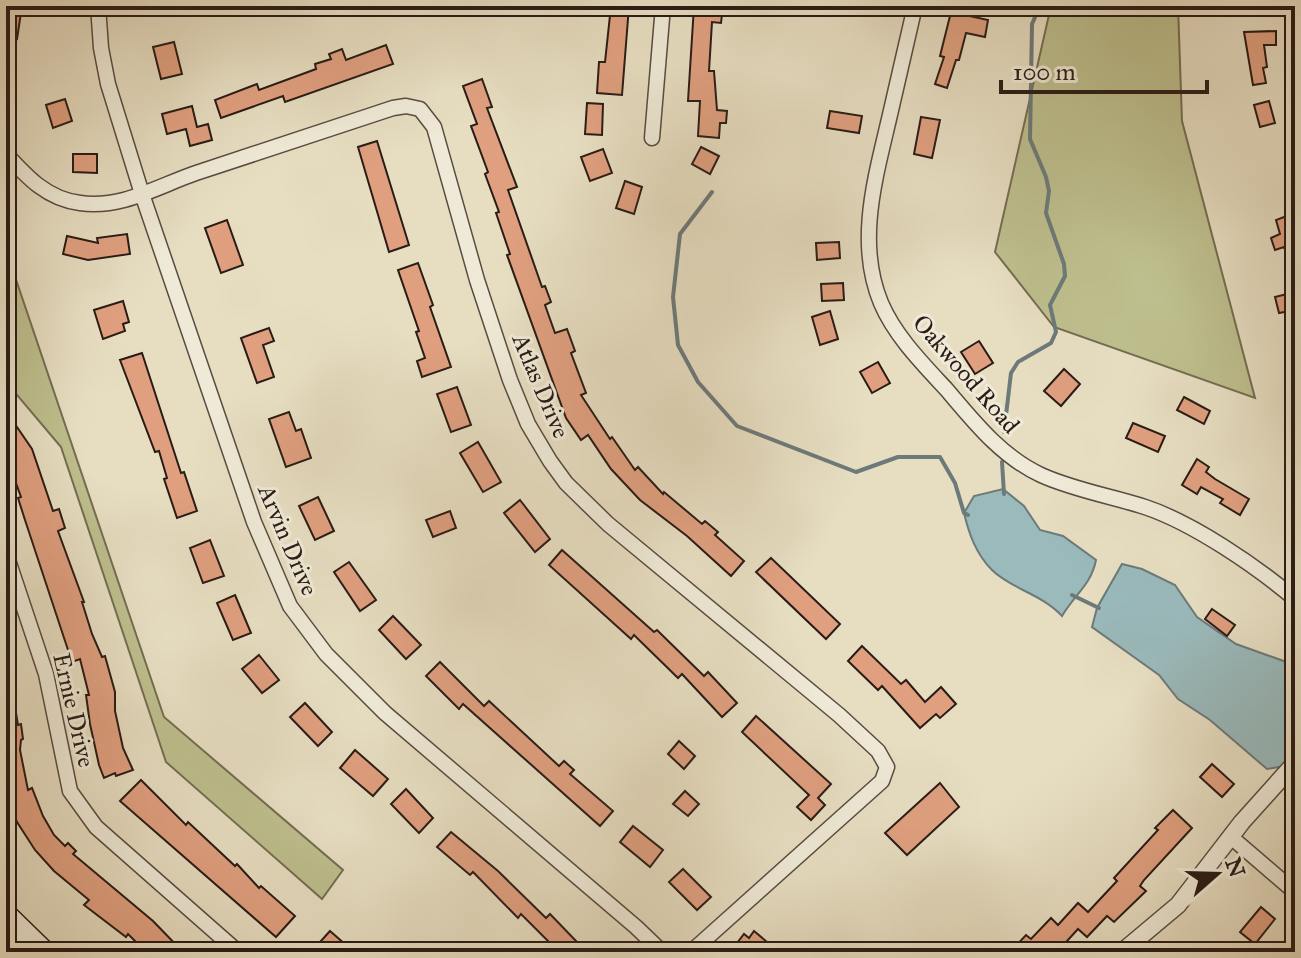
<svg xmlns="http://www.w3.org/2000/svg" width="1301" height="958" font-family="'IM FELL Great Primer',serif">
<rect width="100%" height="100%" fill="#e7dec2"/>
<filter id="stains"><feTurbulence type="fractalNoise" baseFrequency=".0025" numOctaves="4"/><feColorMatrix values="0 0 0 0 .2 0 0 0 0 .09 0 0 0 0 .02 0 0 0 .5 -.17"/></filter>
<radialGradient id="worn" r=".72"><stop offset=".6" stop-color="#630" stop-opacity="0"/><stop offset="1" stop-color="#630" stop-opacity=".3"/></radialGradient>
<g fill="#bebf8e" stroke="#746d52" stroke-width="2">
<polygon points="1051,6 1178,6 1182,121 1255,398 1054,327 995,252"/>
<polygon points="6,250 164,717 343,870 322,899 166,762 61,447 6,382"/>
</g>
<g fill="#9ababc" stroke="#6d7a7a" stroke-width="2">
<path d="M1003,489L1024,506L1040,530L1063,536L1096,560C1091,585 1075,594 1062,616C1042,594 1011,589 992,570C976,554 969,534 964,513L974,496Z"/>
<polygon points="1122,564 1142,569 1175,585 1197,617 1236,644 1295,665 1295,756 1285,766 1267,769 1210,720 1178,699 1159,675 1092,627 1097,608"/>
</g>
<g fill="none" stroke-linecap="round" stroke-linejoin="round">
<g stroke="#6d7a7a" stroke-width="4">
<polyline points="712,192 680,234 673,297 678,345 698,382 737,426 856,472 898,457 940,457 955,483 964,513 968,515"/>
<polyline points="1004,432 1011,373 1018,362 1051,343 1056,332 1050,305 1065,276 1064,264 1046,213 1049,191 1046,177 1030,139 1032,24 1040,6"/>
<polyline points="1002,462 1004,494"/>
<polyline points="1072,595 1099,608"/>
</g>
</g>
<g fill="#e0a080" stroke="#291b16" stroke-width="2">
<polygon points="6,6 22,6 17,39 6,37"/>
<polygon points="611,6 629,6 622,95 597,93 599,62 605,62"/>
<polygon points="694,6 723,6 721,23 712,22 709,71 714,71 717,110 727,111 726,123 720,123 719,138 698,136 700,101 688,101"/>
<polygon points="951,12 988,20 985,37 966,33 959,60 956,60 947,88 935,84 944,57 940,56"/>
<polygon points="1276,31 1276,45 1264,45 1267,67 1263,68 1266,83 1253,85 1244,32"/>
<polygon points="174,42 182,74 161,79 153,47"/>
<polygon points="386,45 393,64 285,102 283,96 221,118 215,100 257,84 259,90 316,69 315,64 331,59 329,54 342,49 346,60"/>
<polygon points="482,79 492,107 487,108 517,187 508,190 542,287 545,286 551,302 545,305 555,333 567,329 575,351 571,353 586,393 581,395 610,439 612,437 635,470 638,467 663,494 664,492 702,524 705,521 718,532 715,535 744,561 731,576 687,536 640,500 611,469 588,435 581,440 566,418 507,255 510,254 496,213 499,212 485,174 488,172 471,126 477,124 463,86"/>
<polygon points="65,99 72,121 53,128 46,105"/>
<polygon points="1269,101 1275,123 1260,127 1254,105"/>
<polygon points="587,103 603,104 602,135 585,134"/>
<polygon points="192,106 197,127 208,124 212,140 190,146 186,129 167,134 162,114"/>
<polygon points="830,111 862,116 859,133 827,128"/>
<polygon points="921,117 940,120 932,158 914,154"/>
<polygon points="377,141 409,245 389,252 358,147"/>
<polygon points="701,147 719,156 710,174 692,164"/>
<polygon points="603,149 612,173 590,181 581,157"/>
<polygon points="73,154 97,154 97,173 73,172"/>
<polygon points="625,181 642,187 634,214 616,208"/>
<polygon points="1292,214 1295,250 1286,253 1284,247 1275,250 1271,238 1280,234 1276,220"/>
<polygon points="227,220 243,265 221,273 205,228"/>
<polygon points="127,234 130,254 88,260 63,254 67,236 98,243 97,238"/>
<polygon points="839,242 840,258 817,260 816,243"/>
<polygon points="418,263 433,305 430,307 451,367 422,377 417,361 425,358 416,332 419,331 398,270"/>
<polygon points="843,283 844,300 822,301 821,284"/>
<polygon points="1295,292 1295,310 1279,313 1275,297"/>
<polygon points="123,301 129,322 123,324 125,331 103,339 94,310"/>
<polygon points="830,311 838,339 820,345 812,317"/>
<polygon points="269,328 274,341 263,345 274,377 257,383 241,338"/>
<polygon points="979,341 993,363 975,374 961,352"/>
<polygon points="142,353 181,473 184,472 197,511 177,518 164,479 167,478 159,451 155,452 120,360"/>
<polygon points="878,362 890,383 872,393 860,372"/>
<polygon points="1064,369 1080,384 1061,406 1044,391"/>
<polygon points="457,387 471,425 451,432 437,394"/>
<polygon points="1184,397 1210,411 1204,424 1177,410"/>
<polygon points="6,411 32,449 53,511 59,509 65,528 58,531 84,602 82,602 92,634 102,657 105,656 115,692 115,711 123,748 133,770 116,776 115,773 104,778 99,765 90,724 86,695 89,695 80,659 72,662 25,520 18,498 21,497 10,467 6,470"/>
<polygon points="289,412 296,431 301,429 311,458 286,467 269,419"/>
<polygon points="1133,423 1165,436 1158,452 1126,438"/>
<polygon points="478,442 501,482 483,492 460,453"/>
<polygon points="1197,459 1209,467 1206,472 1215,479 1249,499 1240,515 1220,503 1223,499 1201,487 1197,494 1182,485"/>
<polygon points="318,497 334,531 315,540 299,506"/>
<polygon points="520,500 550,539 535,552 504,513"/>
<polygon points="450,511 456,528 433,537 426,520"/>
<polygon points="210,540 224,576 203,583 190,548"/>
<polygon points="562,550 654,632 657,630 704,676 708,672 737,703 722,717 682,674 678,678 634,635 631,639 549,565"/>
<polygon points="771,558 840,624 826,639 756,572"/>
<polygon points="349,562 376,600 360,611 334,572"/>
<polygon points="235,595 251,633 233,640 217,603"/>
<polygon points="1212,609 1235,625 1227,636 1205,619"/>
<polygon points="393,616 421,645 406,659 379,630"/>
<polygon points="862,646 901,684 906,680 925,702 941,687 956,704 940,718 936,714 920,728 882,686 878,690 848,661"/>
<polygon points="259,655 279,680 262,693 242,669"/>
<polygon points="440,662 484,706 489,701 559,766 564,761 574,770 570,774 613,811 600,826 463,704 459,709 426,676"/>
<polygon points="6,689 12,689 18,725 21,724 23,739 21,740 20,750 28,790 32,788 43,816 54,835 65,846 68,843 76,851 73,854 153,921 183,952 146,952 128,934 126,937 84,905 89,900 54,871 35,850 17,822 6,793"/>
<polygon points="305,703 332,732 318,746 290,717"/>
<polygon points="756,716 831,784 818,798 825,805 811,820 797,807 809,795 742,732"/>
<polygon points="679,741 695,756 684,769 668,754"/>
<polygon points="355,750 388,779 373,796 340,768"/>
<polygon points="1212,764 1234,784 1222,797 1200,777"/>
<polygon points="141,780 186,825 188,822 235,866 237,864 259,888 261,886 295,916 276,937 120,801"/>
<polygon points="940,783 959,807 907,855 885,833"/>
<polygon points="406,789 433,818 419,833 391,804"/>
<polygon points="685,791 699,804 688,816 673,804"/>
<polygon points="1173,810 1192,828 1144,880 1140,886 1146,891 1114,922 1107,916 1087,937 1078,929 1057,952 1047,946 1041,952 1010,952 1026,935 1031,939 1051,918 1058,925 1078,903 1088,912 1117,881 1114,878 1158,830 1155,828"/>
<polygon points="633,826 663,850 650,867 620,842"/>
<polygon points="451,832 498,871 546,918 550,914 577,942 566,952 559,952 521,914 518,918 473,872 470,875 437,847"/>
<polygon points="683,869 711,897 697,910 669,882"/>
<polygon points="1261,907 1275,919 1255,944 1240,932"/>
<polygon points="330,931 354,952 311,952"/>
<polygon points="754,931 779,952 748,952 737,943 744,934 749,938"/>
</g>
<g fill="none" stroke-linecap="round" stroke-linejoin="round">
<defs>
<g id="minor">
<polyline points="98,6 101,48 108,84 142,194 254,522 290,606 326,654 385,713 636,927 662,952"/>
<path d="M915,6C906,44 898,81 889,119C875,179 856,243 881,303C895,336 923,364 947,390C974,422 1002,457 1041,475C1074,490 1111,496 1145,507C1193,523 1256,566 1295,599"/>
<polyline points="652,138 663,6"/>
<path d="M6,154C27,177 47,199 80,203C122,209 158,186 196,173C262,151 328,130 393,108L406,106L420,109L434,127L477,280L510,380L528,424L550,461L566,483L608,524L839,715L878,751L887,767L882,781L691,952"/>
<polyline points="6,554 46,674 70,791 96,827 238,952"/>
<polyline points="1231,837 1295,892"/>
</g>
<polyline id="tertiary" points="1122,952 1178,905 1242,822 1295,763"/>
<g id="secondary">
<polyline points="6,914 45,952"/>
<polyline points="6,936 23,952"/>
</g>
</defs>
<use href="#minor" stroke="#584c41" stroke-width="17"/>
<use href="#tertiary" stroke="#584c41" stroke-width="19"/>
<use href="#secondary" stroke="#291b16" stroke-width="23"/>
<use href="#minor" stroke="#efead7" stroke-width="14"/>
<use href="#tertiary" stroke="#efead7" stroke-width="16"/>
<use href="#secondary" stroke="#efead7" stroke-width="20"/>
</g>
<g text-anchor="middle" stroke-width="6" stroke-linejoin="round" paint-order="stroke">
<g font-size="24" fill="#291b16" stroke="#efead7">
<text transform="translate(966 374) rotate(49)" y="8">Oakwood Road</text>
<text transform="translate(541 386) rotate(67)" y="8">Atlas Drive</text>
<text transform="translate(288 540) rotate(67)" y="8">Arvin Drive</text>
<text transform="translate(74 710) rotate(77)" y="8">Ernie Drive</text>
</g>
</g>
<rect width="1301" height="958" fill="none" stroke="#e7dec2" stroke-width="32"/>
<rect x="8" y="8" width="1285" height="942" fill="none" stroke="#291b16" stroke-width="4"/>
<rect x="16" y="16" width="1269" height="926" fill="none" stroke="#291b16" stroke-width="2"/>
<g transform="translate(1217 874) rotate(70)" stroke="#efead7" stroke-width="6" paint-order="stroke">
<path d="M0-6L14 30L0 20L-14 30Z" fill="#291b16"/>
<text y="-12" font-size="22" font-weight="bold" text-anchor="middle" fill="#291b16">N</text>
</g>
<path d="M1001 80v12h206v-12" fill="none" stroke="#291b16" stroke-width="4"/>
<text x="1013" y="80" font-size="24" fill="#291b16" stroke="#efead7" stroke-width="6" paint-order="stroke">100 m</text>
<rect width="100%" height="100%" filter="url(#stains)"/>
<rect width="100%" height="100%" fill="url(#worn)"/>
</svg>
